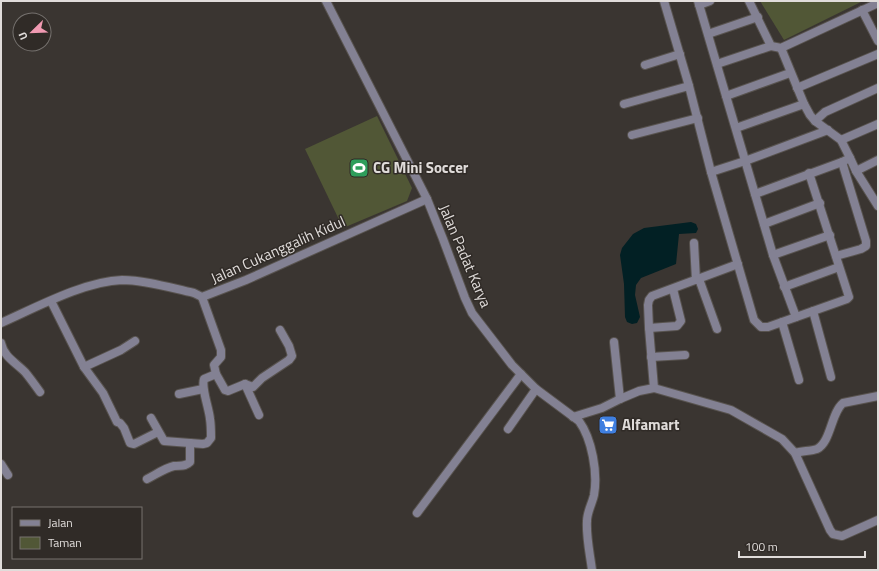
<svg xmlns="http://www.w3.org/2000/svg" width="879" height="571" font-family="'Titillium Web',sans-serif">
<rect width="100%" height="100%" fill="#3a3531"/>
<g fill="#515736">
<polygon points="760,1 863,1 784,40"/>
<polygon points="377,116 412,188 407,201 343,228 305,149"/>
</g>
<polygon fill="#022024" points="691,222 696,224 698,229 696,233 679,234 676,264 641,278 636,285 635,295 640,317 637,323 632,324 627,322 625,317 624,284 620,255 622,248 633,234 644,228"/>
<g fill="none" stroke-linecap="round" stroke-linejoin="round">
<defs>
<g id="minor">
<polyline points="664,1 689,86 711,172 754,320 761,327 768,327 847,299 849,297 809,173"/>
<polyline points="698,1 773,255 796,317"/>
<polyline points="749,1 771,46 781,48 878,3"/>
<polyline points="699,5 710,1"/>
<polyline points="862,10 878,41"/>
<polyline points="708,34 758,17"/>
<polyline points="717,64 771,46"/>
<polyline points="645,65 680,54"/>
<polyline points="797,88 878,54"/>
<polyline points="726,96 790,73"/>
<polyline points="624,104 689,86"/>
<polyline points="815,121 825,112 878,88"/>
<polyline points="736,128 804,104"/>
<polyline points="632,135 698,118"/>
<polyline points="841,140 878,124"/>
<polyline points="850,158 856,171 878,206"/>
<polyline points="856,171 878,160"/>
<polyline points="711,172 745,161 828,130"/>
<polyline points="755,194 842,162 850,158 841,140 815,121 810,115 804,104 781,48"/>
<polyline points="764,224 820,203"/>
<polyline points="694,243 696,280"/>
<polyline points="773,255 830,235"/>
<polyline points="836,256 861,249 866,246 866,241 842,162"/>
<polyline points="699,279 717,329"/>
<polyline points="784,287 839,267"/>
<polyline points="202,297 221,350 221,357 214,365 216,374 225,390 228,391 245,384 253,387 262,378 289,360 292,356 289,346 280,330"/>
<polyline points="51,301 84,367 103,393 117,422 120,423 124,428 130,443 134,444 158,432"/>
<polyline points="813,311 831,377"/>
<polyline points="782,322 799,380"/>
<polyline points="649,328 677,326 681,321 673,289"/>
<polyline points="614,342 620,399"/>
<path d="M1,343C4,357 15,362 25,372C30,378 35,385 40,392"/>
<polyline points="651,357 685,355"/>
<polyline points="84,367 121,350 135,341"/>
<polyline points="245,384 259,415"/>
<polyline points="654,388 649,328 648,305 649,300 652,296 738,264"/>
<polyline points="179,394 203,389"/>
<polyline points="573,417 602,408 620,399 639,391 654,388 731,410 782,439 795,453 830,530 833,534 842,536 878,520"/>
<path d="M151,418L164,441L203,444L207,443L211,438C211,432 211,425 210,419C209,408 201,388 204,379L216,374"/>
<polyline points="508,429 536,389"/>
<path d="M795,453C802,451 811,451 817,449C831,442 831,413 843,403L878,396"/>
<polyline points="1,464 8,475"/>
<path d="M147,479C155,475 165,468 174,466C181,465 185,467 190,462V443"/>
<polyline points="417,513 521,374"/>
</g>
<g id="tertiary">
<path d="M326,1L427,199L443,239L465,298L472,313L512,365L536,389L579,421C592,439 598,473 594,495C592,504 587,512 587,521C586,537 590,554 592,570"/>
<path d="M1,323C35,308 85,281 122,280C146,280 171,288 194,293L202,297L246,280L427,199"/>
</g>
</defs>
<use href="#minor" stroke="#58534f" stroke-width="10"/>
<use href="#tertiary" stroke="#58534f" stroke-width="10"/>
<use href="#minor" stroke="#838193" stroke-width="8"/>
<use href="#tertiary" stroke="#838193" stroke-width="8"/>
</g>
<defs>
<symbol id="stadium-square" viewBox="-11 -11 22 22"><rect x="-9" y="-9" width="18" height="18" rx="4" fill="#2e9e5b" stroke="#302b27"/><path d="M0-5a6.5 5 0 1 0 0 10a6.5 5 0 1 0 0-10ZM-3.5-1.8h7v3.6h-7Z" fill="#fff"/></symbol>
<symbol id="supermarket-square" viewBox="-11 -11 22 22"><rect x="-9" y="-9" width="18" height="18" rx="4" fill="#3f7fe0" stroke="#302b27"/><path d="M-6-5.5h2.5l.6 2H6L4.5 2H-2.5L-4.4-4H-6ZM-1.5 3.2a1.3 1.3 0 1 0 .1 0ZM3 3.2a1.3 1.3 0 1 0 .1 0Z" fill="#fff"/></symbol>
</defs>
<g fill-rule="evenodd">
<use href="#stadium-square" x="348" y="157" width="22" height="22"/>
<use href="#supermarket-square" x="597" y="414" width="22" height="22"/>
</g>
<g text-anchor="middle" stroke-width="3" stroke-linejoin="round" paint-order="stroke">
<g font-size="15" font-weight="bold" fill="#e0dcda" stroke="#302b27" text-anchor="start">
<text x="373" y="173">CG Mini Soccer</text>
<text x="622" y="430">Alfamart</text>
</g>
<g font-size="15" fill="#e0dcda" stroke="#302b27">
<text transform="translate(278 250) rotate(-24)" y="5">Jalan Cukanggalih Kidul</text>
<text transform="translate(465 256) rotate(67)" y="5">Jalan Padat Karya</text>
</g>
</g>
<rect width="879" height="571" fill="none" stroke="#e0dcda" stroke-width="4"/>
<rect x="12" y="507" width="130" height="52" fill="#302b27" stroke="#76726f"/>
<rect x="20" y="520" width="20" height="6" fill="#838193" stroke="#76726f"/>
<text x="48" y="527" font-size="12" fill="#e0dcda">Jalan</text>
<rect x="20" y="537" width="20" height="12" fill="#515736" stroke="#76726f"/>
<text x="48" y="547" font-size="12" fill="#e0dcda">Taman</text>
<g transform="translate(32 32) rotate(247)"><circle r="19" fill="#302b27" stroke="#76726f"/>
<path d="M0-3L7 15L0 10L-7 15Z" fill="#f19ab2"/>
<text y="-6" font-size="11" font-weight="bold" text-anchor="middle" fill="#e0dcda">U</text>
</g>
<path d="M739 551v6h126v-6" fill="none" stroke="#e0dcda" stroke-width="2"/>
<text x="745" y="551" font-size="12" fill="#e0dcda" stroke="#302b27" stroke-width="3" paint-order="stroke">100 m</text>
</svg>
